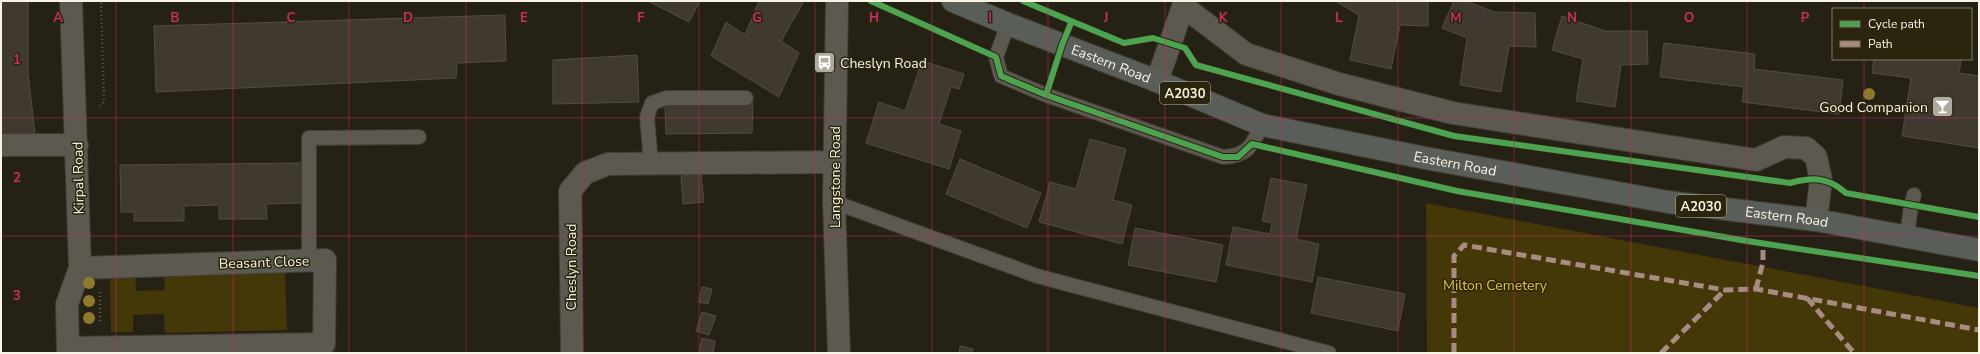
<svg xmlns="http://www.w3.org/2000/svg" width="1980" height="354" font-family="'Nunito Sans',sans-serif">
<rect width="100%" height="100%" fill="#252114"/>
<g fill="#453808">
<polygon points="1426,203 1979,308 1979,353 1427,353"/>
<polygon points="285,271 287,330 165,333 164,314 133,315 133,332 111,332 110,274 135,274 136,291 165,290 164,275"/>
</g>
<g fill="#3f3930" stroke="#524c43">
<polygon points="1,1 28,1 28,73 35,134 1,136"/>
<polygon points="648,1 700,1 689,22"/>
<polygon points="759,1 800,1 803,3 781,41 799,53 779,97 711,56 726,22 745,35"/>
<polygon points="1335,1 1428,1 1428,26 1400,25 1391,69 1350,60 1359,15"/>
<polygon points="1454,1 1466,1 1494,12 1535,13 1536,47 1509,46 1501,92 1460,85 1467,38 1442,28"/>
<polygon points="505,15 506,61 457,63 456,78 156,92 154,26"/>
<polygon points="1562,16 1605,31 1647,31 1648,64 1621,65 1615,107 1576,101 1583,59 1552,50"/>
<polygon points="1664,43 1755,54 1754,69 1843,80 1839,114 1742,102 1744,87 1660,77"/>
<polygon points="637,55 639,102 553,104 553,60"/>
<polygon points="1874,59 1961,60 1959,73 1979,76 1979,148 1902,136 1911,78 1872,73"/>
<polygon points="922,61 964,74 959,89 951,87 939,124 961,131 949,169 866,143 879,102 905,111"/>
<polygon points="753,103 752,133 666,134 665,106"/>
<polygon points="1090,139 1126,149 1113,200 1132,205 1122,244 1039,222 1050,182 1076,189"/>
<polygon points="960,159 1041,193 1027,228 946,194"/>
<polygon points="303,163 303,203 266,204 267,219 219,219 219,205 184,206 184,221 134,221 134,212 121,212 120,165"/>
<polygon points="701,174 704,202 683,204 681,176"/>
<polygon points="1271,178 1307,185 1296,239 1319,244 1312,282 1226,265 1233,227 1270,234 1272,223 1262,221"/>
<polygon points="1135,228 1223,245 1216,282 1128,265"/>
<polygon points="1318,277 1405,294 1398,331 1311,313"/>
<polygon points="702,287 712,289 708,304 699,302"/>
<polygon points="702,312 716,316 709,335 696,331"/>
<polygon points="702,338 715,341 713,353 699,353"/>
<polygon points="960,346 973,349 972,353 959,353"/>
</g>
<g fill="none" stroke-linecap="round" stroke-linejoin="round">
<defs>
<g id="service">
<path d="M1008,24L996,57L1001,76L1046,95L1223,157C1248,156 1252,145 1262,125"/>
<polyline points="651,163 647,117 652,103 666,98 746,98"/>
<polyline points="834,202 1037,276 1329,353"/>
<polyline points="1907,237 1911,205 1914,195"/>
<polyline points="309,260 309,138 419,137"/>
</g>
<g id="minor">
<polyline points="837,1 834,202 839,353"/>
<polyline points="1184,7 1246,54 1339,84 1453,113 1756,160 1784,147 1806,148 1816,157 1821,180 1816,220"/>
<polyline points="1157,81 1185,1"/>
<polyline points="1,145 77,145"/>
<polyline points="68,348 324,344 325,260 80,268"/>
<polyline points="68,353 67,304 80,268 71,1"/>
<polyline points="572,353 570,191 585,173 608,164 834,162"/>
</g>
<g id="primary">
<path id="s1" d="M953,1L1008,24L1157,81L1262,125L1425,158L1668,202L1816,220L1979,250"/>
</g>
</defs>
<use href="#service" stroke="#403d33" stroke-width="16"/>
<use href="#minor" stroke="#403d33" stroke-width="24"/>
<use href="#primary" stroke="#403d33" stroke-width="24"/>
<g stroke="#5f5c52" stroke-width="2.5" stroke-dasharray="1 3" stroke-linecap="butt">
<polyline points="100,106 104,102 101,1"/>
<polyline points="100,292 100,323"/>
</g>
<use href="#service" stroke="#5c5950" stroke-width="14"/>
<use href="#minor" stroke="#5c5950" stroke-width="22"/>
<use href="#primary" stroke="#595e59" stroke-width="22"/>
<g stroke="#a88b81" stroke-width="5" stroke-dasharray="10 5" stroke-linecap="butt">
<polyline points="1756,289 1763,262 1763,243"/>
<polyline points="1807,298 1854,353"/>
<polyline points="1454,353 1454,256 1464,245 1725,290 1756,289 1979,330"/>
<polyline points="1661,353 1725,290"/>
</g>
<defs>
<g id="cycleway">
<polyline points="871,1 996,57 1001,76 1046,95 1223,157 1238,157 1252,144 1457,191 1747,241 1979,276"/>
<path d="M1023,1L1124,43L1153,38L1185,48L1196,65L1454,136L1790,183C1813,177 1828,177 1846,193L1979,217"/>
<polyline points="1046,95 1062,45 1071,23"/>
</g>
</defs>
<use href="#cycleway" stroke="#2b250e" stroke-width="8"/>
<use href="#cycleway" stroke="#4ca352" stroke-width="6"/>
</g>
<g fill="#8e7a2d">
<circle cx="1869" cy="94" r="6"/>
<circle cx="89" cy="283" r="6"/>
<circle cx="89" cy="301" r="6"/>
<circle cx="89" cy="318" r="6"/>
</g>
<path fill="none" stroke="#c72e69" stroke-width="1" stroke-opacity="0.55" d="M116,1V353M233,1V353M349,1V353M466,1V353M582,1V353M699,1V353M815,1V353M932,1V353M1048,1V353M1165,1V353M1281,1V353M1398,1V353M1514,1V353M1631,1V353M1747,1V353M1864,1V9M1864,59V353M1,118H1979M1,236H1979"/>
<defs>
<symbol id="bus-square" viewBox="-11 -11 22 22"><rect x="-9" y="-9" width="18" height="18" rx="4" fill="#aeaa9c" stroke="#2b250e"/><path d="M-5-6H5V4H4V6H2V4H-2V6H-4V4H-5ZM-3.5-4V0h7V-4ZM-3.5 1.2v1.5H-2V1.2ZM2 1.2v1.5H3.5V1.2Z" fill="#fff"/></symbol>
<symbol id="bar-square" viewBox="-11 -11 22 22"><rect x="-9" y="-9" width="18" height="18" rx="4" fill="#aeaa9c" stroke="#2b250e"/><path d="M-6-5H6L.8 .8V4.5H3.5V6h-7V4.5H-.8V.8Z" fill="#fff"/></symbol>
</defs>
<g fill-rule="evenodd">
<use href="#bus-square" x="812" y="50" width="25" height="25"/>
<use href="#bar-square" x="1930" y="94" width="25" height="25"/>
</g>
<g text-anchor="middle" stroke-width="3" stroke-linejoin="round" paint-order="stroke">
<g fill="#2b250e" stroke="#bab5a4" stroke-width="1">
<rect x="1160" y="82" width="50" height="22" rx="3"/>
<rect x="1676" y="195" width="50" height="22" rx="3"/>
</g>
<g font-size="13" font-weight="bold" fill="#f7f3e5">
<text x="1185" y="98">A2030</text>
<text x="1701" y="211">A2030</text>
</g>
<g font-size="14" fill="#f7f3e5" stroke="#2b250e" text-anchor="start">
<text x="840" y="68">Cheslyn Road</text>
<text x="1928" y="112" text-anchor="end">Good Companion</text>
</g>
<g font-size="14" fill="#f7f3e5" stroke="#2b250e">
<text dy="5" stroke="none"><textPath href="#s1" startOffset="170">Eastern Road</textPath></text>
<text dy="5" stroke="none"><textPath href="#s1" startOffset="530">Eastern Road</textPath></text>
<text transform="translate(835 177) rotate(-90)" y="5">Langstone Road</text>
<text transform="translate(78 178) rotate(-91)" y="5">Kirpal Road</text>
<text dy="5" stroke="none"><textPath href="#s1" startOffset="866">Eastern Road</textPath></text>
<text transform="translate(264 262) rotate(-2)" y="5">Beasant Close</text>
<text transform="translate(571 267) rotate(-90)" y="5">Cheslyn Road</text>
</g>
<g font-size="14" fill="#e4c241" stroke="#2b250e">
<text x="1495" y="290">Milton Cemetery</text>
</g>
</g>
<g font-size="13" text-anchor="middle" font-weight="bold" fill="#c72e69" stroke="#2b250e" stroke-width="3" stroke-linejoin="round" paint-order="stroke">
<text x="58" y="22">A</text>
<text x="175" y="22">B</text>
<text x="291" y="22">C</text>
<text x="408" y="22">D</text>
<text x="524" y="22">E</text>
<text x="641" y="22">F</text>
<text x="757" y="22">G</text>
<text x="874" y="22">H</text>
<text x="990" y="22">I</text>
<text x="1106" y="22">J</text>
<text x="1223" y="22">K</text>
<text x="1339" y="22">L</text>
<text x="1456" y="22">M</text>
<text x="1572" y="22">N</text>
<text x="1689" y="22">O</text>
<text x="1805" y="22">P</text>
<text x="17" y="64">1</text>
<text x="17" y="182">2</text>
<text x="17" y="300">3</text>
</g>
<rect width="1980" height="354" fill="none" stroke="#f7f3e5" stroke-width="4"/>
<rect x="1832" y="8" width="140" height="52" fill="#2b250e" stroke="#7d7764"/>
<rect x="1840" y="21" width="20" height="6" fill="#4ca352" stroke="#7d7764"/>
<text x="1868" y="28" font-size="12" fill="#f7f3e5">Cycle path</text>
<rect x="1840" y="41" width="20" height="6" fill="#a88b81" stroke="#7d7764"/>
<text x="1868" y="48" font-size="12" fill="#f7f3e5">Path</text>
</svg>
